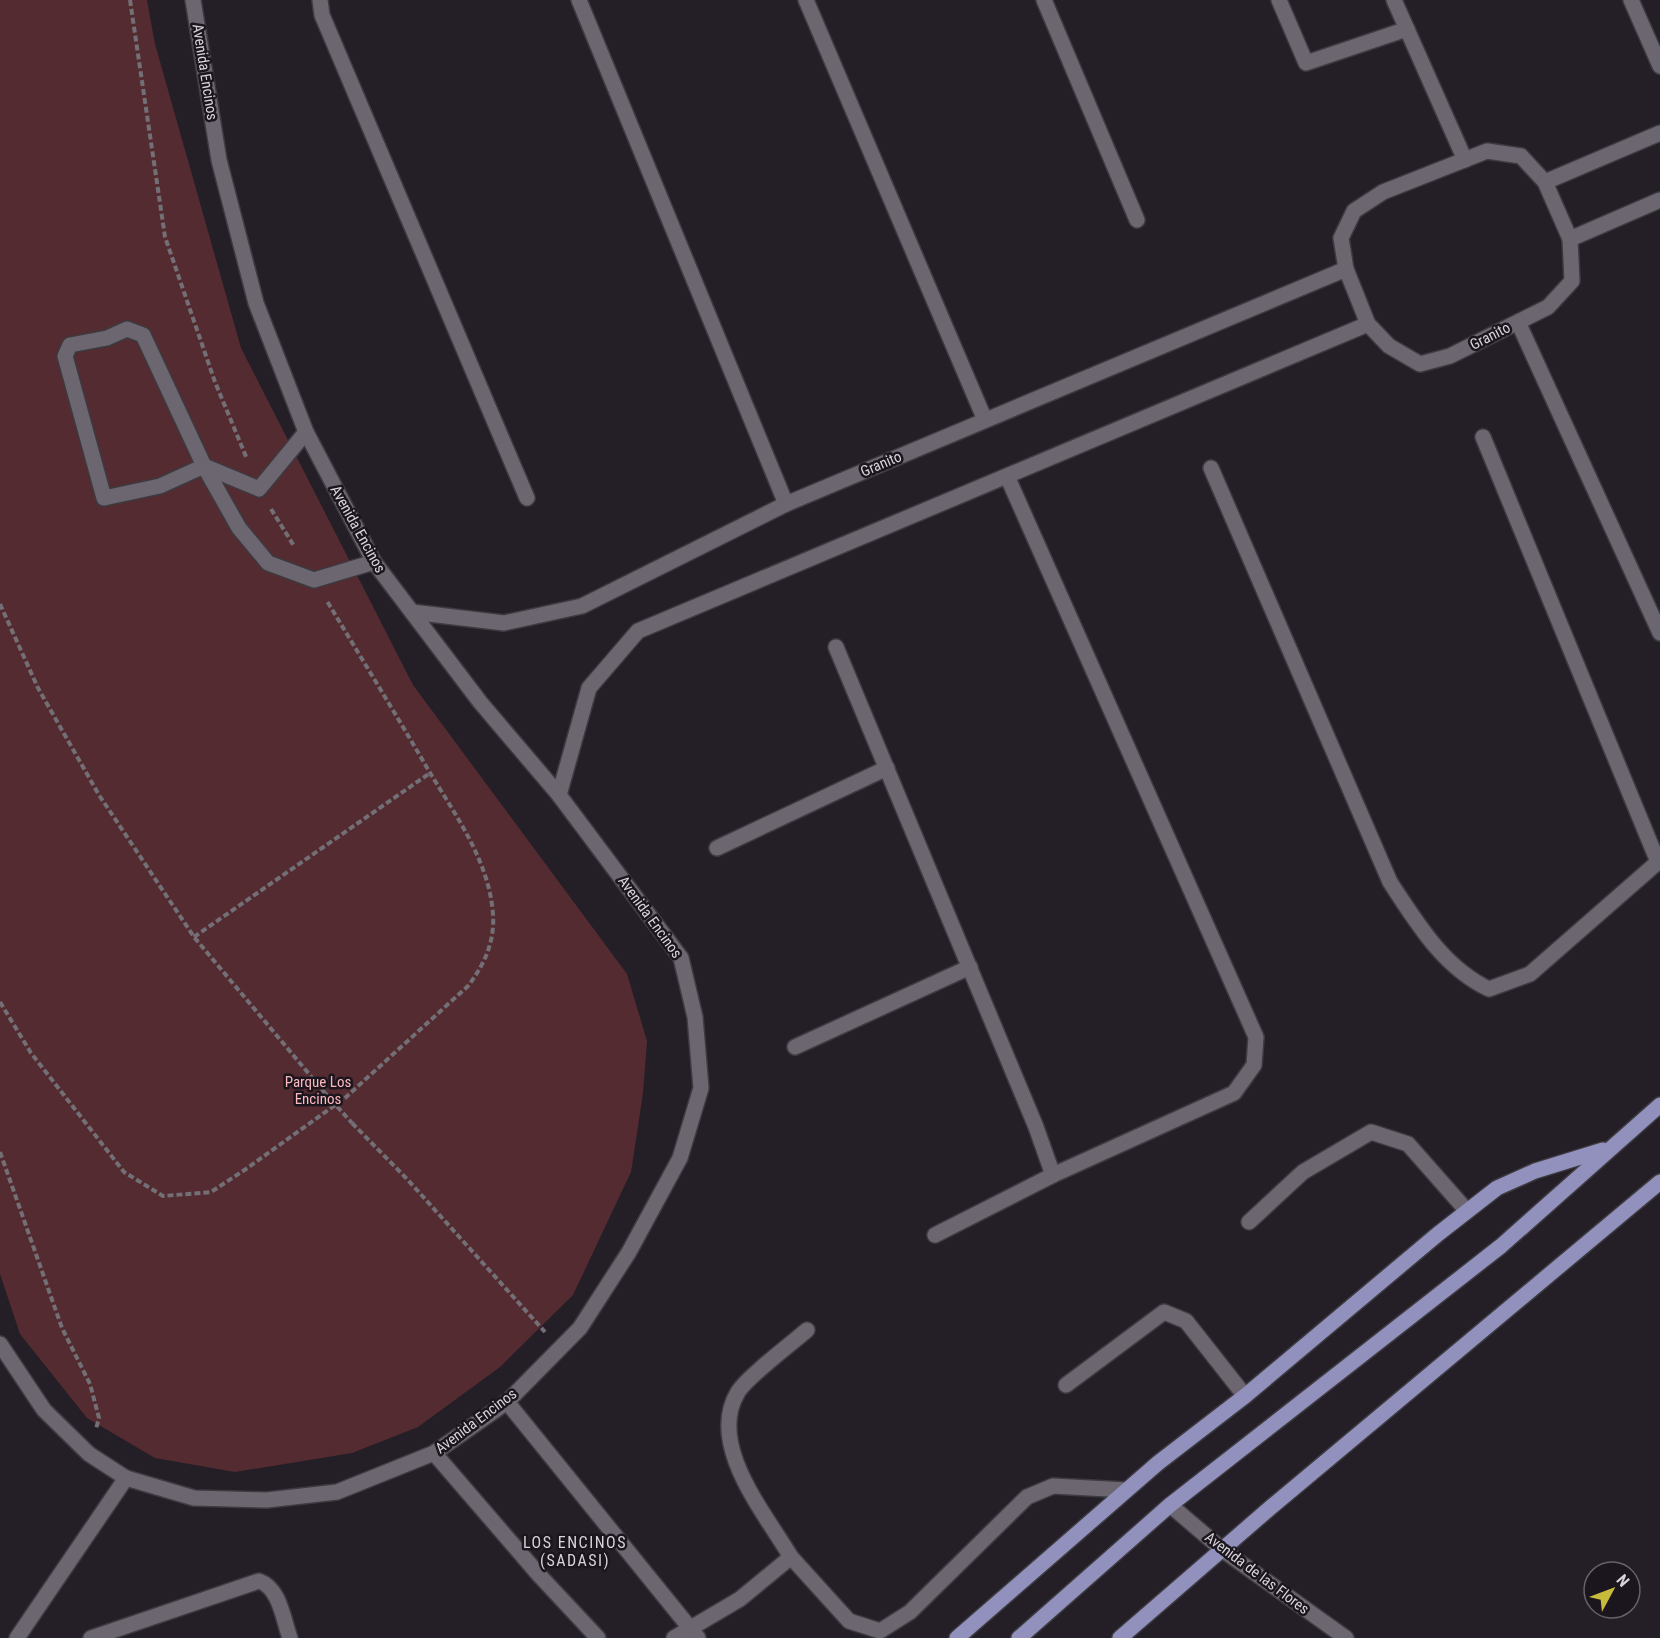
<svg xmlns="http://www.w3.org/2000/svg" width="1660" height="1638" font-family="'Roboto Condensed',sans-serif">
<rect width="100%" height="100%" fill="#241f27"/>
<polygon fill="#542b30" points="0,0 147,0 155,44 241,348 413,685 627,974 647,1041 643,1093 631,1172 573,1295 500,1367 418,1427 352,1453 235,1472 155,1458 87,1418 20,1334 0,1274"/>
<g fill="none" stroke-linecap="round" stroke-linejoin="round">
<defs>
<g id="minor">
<polyline points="320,0 322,15 527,498"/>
<polyline points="579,0 786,504"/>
<polyline points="806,0 985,420"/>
<polyline points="1044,0 1137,220"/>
<polyline points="1279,0 1306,63 1407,29"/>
<polyline points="1394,0 1465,160"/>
<polyline points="1631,0 1660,66"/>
<polygon points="1487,151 1521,156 1545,182 1570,239 1572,281 1548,307 1450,356 1420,364 1389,346 1368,324 1346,269 1341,238 1354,211 1383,192"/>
<polyline points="1545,182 1660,133"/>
<polyline points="1570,239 1660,200"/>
<polyline points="1518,322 1660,633"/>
<polygon points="127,329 143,335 204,466 160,486 104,498 65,356 70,345 107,338"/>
<polyline points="306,432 259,489 204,466 239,528 268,563 314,580 374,562"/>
<polyline points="1483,437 1658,862 1660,861"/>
<path d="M1211,468L1390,882C1417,923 1443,967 1489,989L1530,974L1658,862"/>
<polyline points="412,612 504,623 582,606 786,504 1346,269"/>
<polyline points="836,647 1036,1127 1053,1175 1234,1093 1254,1065 1256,1037 1007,476"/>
<polyline points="559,795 589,688 638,631 1368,324"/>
<polyline points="717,848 887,768"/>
<polyline points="795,1047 970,967"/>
<polyline points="1249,1222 1303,1172 1371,1132 1408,1144 1467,1211"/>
<polyline points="935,1235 1053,1175"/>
<polyline points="0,1344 44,1410 89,1454 126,1478 194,1498 267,1500 337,1492 434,1453 507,1402 580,1328 629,1252 680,1158 701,1088 695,1017 681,958 559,795 480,702 374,562 306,432 256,303 219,160 193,0"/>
<polyline points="1066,1385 1164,1312 1186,1321 1245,1396"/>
<polyline points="507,1402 698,1638"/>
<polyline points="434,1453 540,1576 598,1638"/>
<polyline points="1170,1505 1224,1551 1346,1638"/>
<path d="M791,1557C765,1513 706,1444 738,1392C747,1377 791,1344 807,1330"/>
<polyline points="17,1638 126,1478"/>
<path d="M91,1638L259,1581C280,1588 283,1619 290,1638"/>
<polyline points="674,1638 740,1599 791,1557 849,1621 880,1631 910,1612 1027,1497 1053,1486 1126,1490"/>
</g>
<g id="major">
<polyline points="957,1638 1158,1463 1245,1396 1438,1234 1497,1188 1535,1171 1603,1150"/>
<polyline points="1019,1638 1170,1505 1501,1246 1660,1105"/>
<polyline points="1120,1638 1270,1508 1660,1182"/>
</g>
</defs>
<use href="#minor" stroke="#3d3a40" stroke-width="18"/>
<use href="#major" stroke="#3d3a40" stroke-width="18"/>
<g stroke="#736f76" stroke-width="4" stroke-dasharray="6 3" stroke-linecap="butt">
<polyline points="130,0 165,237 215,382 247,459"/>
<polyline points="271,509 294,546"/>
<polyline points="0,604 38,688 99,795 194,937 325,1093"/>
<polyline points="194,937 430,773"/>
<path d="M0,1002L31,1053L124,1172L163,1196L211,1192L246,1169L345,1098L468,986C484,965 495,942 493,914C489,859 453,812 426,766C394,711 360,656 327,601"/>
<polyline points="352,1123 407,1179 545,1332"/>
<polyline points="0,1152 62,1328 90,1384 99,1418 96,1429"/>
</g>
<use href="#minor" stroke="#6c6670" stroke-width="15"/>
<use href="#major" stroke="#9291bd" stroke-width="15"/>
<polyline stroke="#736f76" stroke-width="4" stroke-dasharray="6 3" stroke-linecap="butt" points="325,1093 352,1123"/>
</g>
<g text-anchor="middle" stroke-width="5" stroke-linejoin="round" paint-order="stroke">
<g font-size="15" fill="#d7d4d9" stroke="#1b161e">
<text transform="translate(205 72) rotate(81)" y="5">Avenida Encinos</text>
<text transform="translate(1490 336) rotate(-27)" y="5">Granito</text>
<text transform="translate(881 464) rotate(-23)" y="5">Granito</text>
<text transform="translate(358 529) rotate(61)" y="5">Avenida Encinos</text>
<text transform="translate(650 917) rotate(54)" y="5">Avenida Encinos</text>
<text transform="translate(476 1421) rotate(-37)" y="5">Avenida Encinos</text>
<text transform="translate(1257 1573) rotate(37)" y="5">Avenida de las Flores</text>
</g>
<g font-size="15" fill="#fdb8be" stroke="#1b161e">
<text x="318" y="1087">Parque Los<tspan x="318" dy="17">Encinos</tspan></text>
</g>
<g font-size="16" letter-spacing="1.5" fill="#d7d4d9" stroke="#1b161e">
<text x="575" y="1548">LOS ENCINOS<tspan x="575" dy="18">(SADASI)</tspan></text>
</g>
</g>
<g transform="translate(1612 1590) rotate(49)"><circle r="28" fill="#1b161e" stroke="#666269" stroke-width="1.5"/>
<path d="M0-4.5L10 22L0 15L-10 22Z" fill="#c7bb3c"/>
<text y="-9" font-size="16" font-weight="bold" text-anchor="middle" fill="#d7d4d9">N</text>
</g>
</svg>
